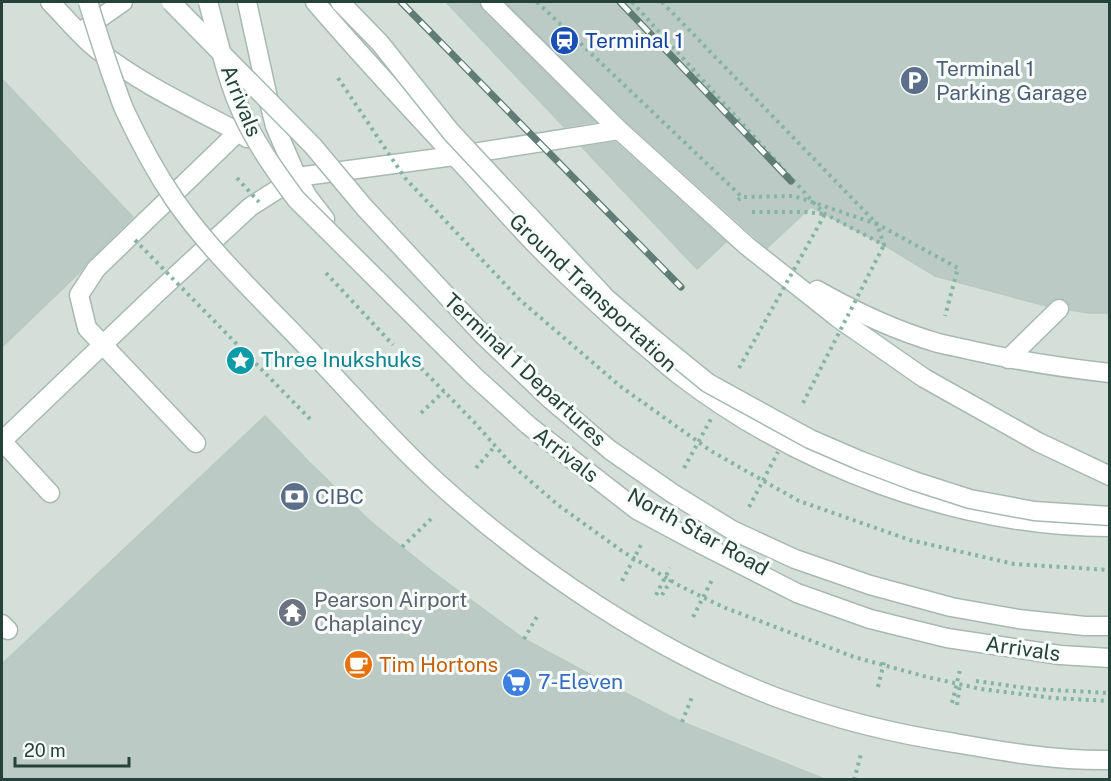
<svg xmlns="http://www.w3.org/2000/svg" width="1111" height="781" font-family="'Public Sans',sans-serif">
<rect width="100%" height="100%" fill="#e6efeb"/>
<rect fill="#d4dfda" x="2" y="2" width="1107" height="777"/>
<g fill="#bbcac4" stroke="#b8c9c2" stroke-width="1.5">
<polygon points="446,2 479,2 482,10 595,122 564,127"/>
<polygon points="505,2 1110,2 1110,313 1089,313 1070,310 1070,306 1067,302 1061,298 1056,298 1046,306 935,276 884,245 811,207 767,248 627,122"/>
<polygon points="2,79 133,217 88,261 80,272 2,347"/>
<polygon points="615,142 726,242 697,269 582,147"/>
<polygon points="265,416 309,462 370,521 434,573 524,639 606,683 682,722 822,778 822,780 2,780 2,664"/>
</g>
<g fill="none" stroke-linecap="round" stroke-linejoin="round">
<defs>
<g id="lane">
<path d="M50,2C66,18 81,37 99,51C141,84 191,107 238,132L247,138"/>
<polyline points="83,30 123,2"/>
<polyline points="1008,359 1059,309"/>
<polyline points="196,443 87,328 79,295 96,269 238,132"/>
<polyline points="50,493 2,441 157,293 250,207 297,177 454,156 619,130"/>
<polyline points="2,624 8,630"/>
</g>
<g id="street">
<polyline points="247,2 268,98 275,126 297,177 308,197 325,219"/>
<path d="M315,2C366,62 421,120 475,178C500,206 525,235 552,261C581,289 610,316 640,342C653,352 665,364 678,374C797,466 958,527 1110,527"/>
<polyline points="340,2 380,43"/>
<polyline points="490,2 619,130 672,178 747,246 838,318 924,378 1038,442 1110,476"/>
<path d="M817,290C854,311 897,331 938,343C950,346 962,348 974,351C1019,361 1064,368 1110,373"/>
</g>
</defs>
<use href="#lane" stroke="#a8b8b2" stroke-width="21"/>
<use href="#street" stroke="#a8b8b2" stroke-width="21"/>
<g stroke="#86b3a5" stroke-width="4" stroke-dasharray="3 4.5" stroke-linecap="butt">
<polyline points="537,2 742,197"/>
<polyline points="632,2 814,203 825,214 884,245 877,224 794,196 742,197 738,200"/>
<polyline points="662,2 877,224 958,268 945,316"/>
<polyline points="752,212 806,212 825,214"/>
<polyline points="656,595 670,568"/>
<polyline points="662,595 671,580"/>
<polyline points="524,639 539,613"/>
<polyline points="976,681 1033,689 1110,693"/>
<polyline points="952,703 960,670"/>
<polyline points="957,705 960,684"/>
<polyline points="682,722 692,697"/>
</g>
<use href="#lane" stroke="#fff" stroke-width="18"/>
<use href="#street" stroke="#fff" stroke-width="18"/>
<defs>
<g id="rail">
<polyline points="401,2 681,287"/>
<polyline points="620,2 791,181"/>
</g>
</defs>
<use href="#rail" stroke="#5f7d75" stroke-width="7"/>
<use href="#rail" stroke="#f7fbf9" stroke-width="4.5" stroke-dasharray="14" stroke-linecap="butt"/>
<defs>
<g id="street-bridge">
<path d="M88,2C96,28 104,53 113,79C117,89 120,100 125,111C139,141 155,171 174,199C214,257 271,308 319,360C358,401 395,444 437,482C533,569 656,652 778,698C835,719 895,734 955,743C1006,752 1057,761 1110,760"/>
<polyline points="171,2 313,146 364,207 484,336 550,399 610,450 672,493 732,530 795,559 870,585 951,607 1018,619 1085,626 1110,626"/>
<path d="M208,2C218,38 226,78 242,113C256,144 276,172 296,199L474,376L528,425L637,510L693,540L797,593L870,619L947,638L1060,655L1110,658"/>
<polyline points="380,43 451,132 606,298 655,340 708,383 810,439 861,461 914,481 970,499 1034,511 1110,516"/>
</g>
</defs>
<use href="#street-bridge" stroke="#a8b8b2" stroke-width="21" stroke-linecap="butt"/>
<g stroke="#86b3a5" stroke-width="4" stroke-dasharray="3 4.5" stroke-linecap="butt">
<polyline points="338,78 405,178 520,300 620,386 711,451 799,501 910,540 1014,564 1110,570"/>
<polyline points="237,178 259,202"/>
<polyline points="135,240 310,419"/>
<polyline points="326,273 393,345"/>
<polyline points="421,368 475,423 512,465 558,505 622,551 680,586 723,607 854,657 927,677 981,689 1053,698 1110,701"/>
<polyline points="739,368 825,214"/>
<polyline points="803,403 884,245"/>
<polyline points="421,413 444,391"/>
<polyline points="476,468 495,446"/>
<polyline points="684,468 712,417"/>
<polyline points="749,507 778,452"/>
<polyline points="402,547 433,517"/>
<polyline points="622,581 641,545"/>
<polyline points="693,617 712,580"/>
<polyline points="878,687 885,658"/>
<polyline points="854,780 861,754"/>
</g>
<use href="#street-bridge" stroke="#fff" stroke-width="18"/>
</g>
<defs>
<symbol id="station-disc" viewBox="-11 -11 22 22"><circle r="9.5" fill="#1a4fb4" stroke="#f7fbf9"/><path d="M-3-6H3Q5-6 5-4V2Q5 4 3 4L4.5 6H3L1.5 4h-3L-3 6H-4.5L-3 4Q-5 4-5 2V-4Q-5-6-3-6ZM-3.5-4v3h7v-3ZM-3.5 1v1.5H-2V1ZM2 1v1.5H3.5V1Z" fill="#fff"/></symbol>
<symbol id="parking-disc" viewBox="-11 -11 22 22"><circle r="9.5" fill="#5c6f8a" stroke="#f7fbf9"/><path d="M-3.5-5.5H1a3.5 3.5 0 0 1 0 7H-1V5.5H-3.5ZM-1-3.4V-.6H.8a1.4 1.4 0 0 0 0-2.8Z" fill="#fff"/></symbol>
<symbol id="sight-disc" viewBox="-11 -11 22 22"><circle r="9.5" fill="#0f9aa8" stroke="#f7fbf9"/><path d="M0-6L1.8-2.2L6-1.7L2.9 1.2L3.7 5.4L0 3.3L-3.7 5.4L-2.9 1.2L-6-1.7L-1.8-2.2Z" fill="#fff"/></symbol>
<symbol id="bank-disc" viewBox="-11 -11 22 22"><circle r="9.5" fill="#5c6f8a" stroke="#f7fbf9"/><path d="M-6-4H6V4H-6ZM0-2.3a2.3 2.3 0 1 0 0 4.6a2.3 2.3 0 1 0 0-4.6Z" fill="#fff"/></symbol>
<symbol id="temple-disc" viewBox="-11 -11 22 22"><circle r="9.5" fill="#6b7280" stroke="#f7fbf9"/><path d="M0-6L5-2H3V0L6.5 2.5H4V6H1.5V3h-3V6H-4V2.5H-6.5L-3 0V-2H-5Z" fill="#fff"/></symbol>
<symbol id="cafe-disc" viewBox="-11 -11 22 22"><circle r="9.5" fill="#e8710a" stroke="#f7fbf9"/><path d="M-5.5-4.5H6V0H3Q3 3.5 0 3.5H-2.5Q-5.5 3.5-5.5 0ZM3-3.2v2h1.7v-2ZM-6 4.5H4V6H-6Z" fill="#fff"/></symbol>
<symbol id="supermarket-disc" viewBox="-11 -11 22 22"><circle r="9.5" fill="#3f7fe0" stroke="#f7fbf9"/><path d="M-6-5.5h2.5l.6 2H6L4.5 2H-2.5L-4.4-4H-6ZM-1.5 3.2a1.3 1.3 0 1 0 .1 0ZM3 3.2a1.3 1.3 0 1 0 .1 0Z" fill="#fff"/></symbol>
</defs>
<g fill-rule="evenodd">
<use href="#station-disc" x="548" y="24" width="33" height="33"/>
<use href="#parking-disc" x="898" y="64" width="33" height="33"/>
<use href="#sight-disc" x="224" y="344" width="33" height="33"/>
<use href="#bank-disc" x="278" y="480" width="33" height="33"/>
<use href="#temple-disc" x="276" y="596" width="33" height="33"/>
<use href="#cafe-disc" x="342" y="648" width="33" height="33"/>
<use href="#supermarket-disc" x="500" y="666" width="33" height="33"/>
</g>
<g text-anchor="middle" stroke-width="6" stroke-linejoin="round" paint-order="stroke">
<g font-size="21" fill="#164399" stroke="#f7fbf9" text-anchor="start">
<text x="585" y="48">Terminal 1</text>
</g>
<g font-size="21" fill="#4e5e75" stroke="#f7fbf9" text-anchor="start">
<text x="936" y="76">Terminal 1<tspan x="936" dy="24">Parking Garage</tspan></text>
<text x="315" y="504">CIBC</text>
</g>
<g font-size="21" fill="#24423a" stroke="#f7fbf9">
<text transform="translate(241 101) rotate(68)" y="7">Arrivals</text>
<text transform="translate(593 293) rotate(43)" y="7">Ground Transportation</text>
<text transform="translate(525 370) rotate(43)" y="7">Terminal 1 Departures</text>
<text transform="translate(566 455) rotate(38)" y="7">Arrivals</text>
<text transform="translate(698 532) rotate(29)" y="7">North Star Road</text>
<text transform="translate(1023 649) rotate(8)" y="7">Arrivals</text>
</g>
<g font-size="21" fill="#0d838f" stroke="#f7fbf9" text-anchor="start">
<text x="261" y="367">Three Inukshuks</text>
</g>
<g font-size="21" fill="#5b616d" stroke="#f7fbf9" text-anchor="start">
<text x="314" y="607">Pearson Airport<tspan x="314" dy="24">Chaplaincy</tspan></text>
</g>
<g font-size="21" fill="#c56008" stroke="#f7fbf9" text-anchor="start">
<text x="379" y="672">Tim Hortons</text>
</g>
<g font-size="21" fill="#366cbe" stroke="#f7fbf9" text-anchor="start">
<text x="538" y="689">7-Eleven</text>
</g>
</g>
<rect width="1111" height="781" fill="none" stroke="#24423a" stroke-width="6"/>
<path d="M15 757v9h114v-9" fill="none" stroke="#24423a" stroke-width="3"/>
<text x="24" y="757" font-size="18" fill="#24423a" stroke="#f7fbf9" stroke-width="4.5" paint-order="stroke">20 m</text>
</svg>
